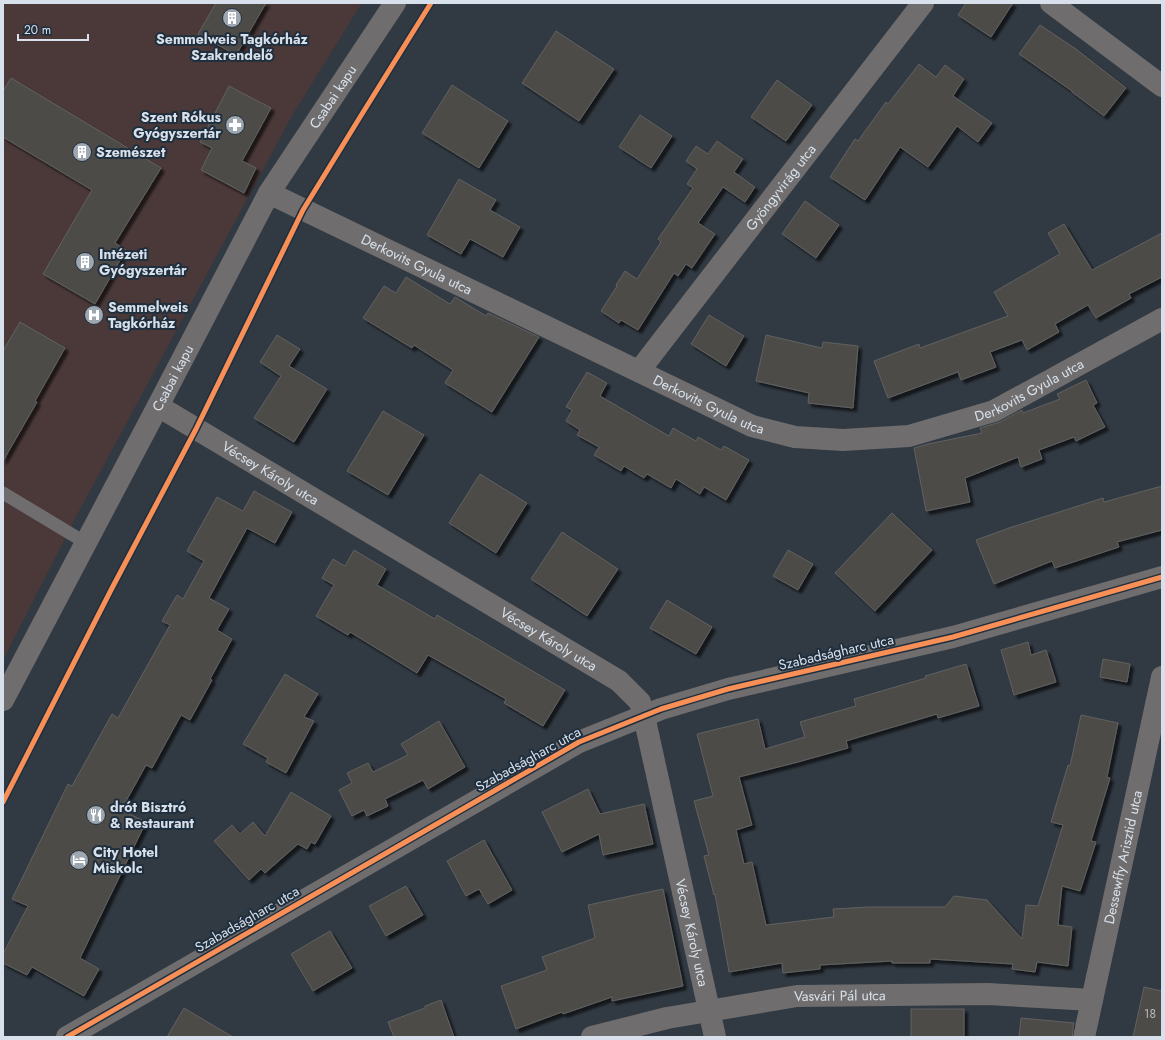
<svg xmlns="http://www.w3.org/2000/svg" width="1165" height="1040" font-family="Jost,sans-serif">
<defs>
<filter id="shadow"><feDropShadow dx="3.5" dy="3.5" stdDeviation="1" flood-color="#0009"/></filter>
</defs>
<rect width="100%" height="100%" fill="#313942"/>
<polygon fill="#4a3938" points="3,3 362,3 293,114 77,515 3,660"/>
<g fill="#4d4c47" stroke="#606161" filter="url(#shadow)">
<polygon points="216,3 266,3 236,55 198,34"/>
<polygon points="966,3 1013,3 991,37 958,15"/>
<polygon points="1040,25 1076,49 1126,88 1104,116 1072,92 1072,91 1019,54"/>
<polygon points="556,31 614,69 579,121 522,83"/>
<polygon points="919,64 936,77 945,65 964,79 953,96 992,123 978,142 957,126 928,167 900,147 865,200 830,177 855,139 858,141 886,102 888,104"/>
<polygon points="11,78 161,168 115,243 126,250 95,304 43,274 92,190 3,137 3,91"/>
<polygon points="777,80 812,105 786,141 751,117"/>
<polygon points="452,85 508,121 479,168 422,133"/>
<polygon points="229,86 271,108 242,161 256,168 244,193 201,170 212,148 200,142"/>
<polygon points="640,115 672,136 651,168 619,147"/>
<polygon points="717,141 743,159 734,172 755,187 745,202 723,187 698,223 715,234 692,268 686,264 678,276 674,273 638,330 621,320 619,323 601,311 617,286 616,285 625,271 637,279 661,242 658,239 693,188 687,184 697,169 686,161 696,146 708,154"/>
<polygon points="459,179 496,200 490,210 520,227 503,257 470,239 461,254 427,235"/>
<polygon points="805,201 839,225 816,258 782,234"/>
<polygon points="1064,224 1092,270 1162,233 1162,277 1129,294 1131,298 1096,318 1088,305 1055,324 1059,332 1027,350 1022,340 990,352 996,367 961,380 958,372 888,398 874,361 919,344 920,348 1008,316 994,292 1060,254 1048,233"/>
<polygon points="406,277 450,304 455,297 486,316 488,313 539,337 492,412 445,383 453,370 414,345 412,348 363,318 384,286 396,293"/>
<polygon points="709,315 744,336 726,366 691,344"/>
<polygon points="20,322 65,348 35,401 37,402 3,461 3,351"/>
<polygon points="277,335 300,349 289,366 327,389 294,442 254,418 281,376 260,362"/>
<polygon points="766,335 822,348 823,342 858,346 853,408 808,403 809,393 756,381"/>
<polygon points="587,372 607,383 600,396 669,436 673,428 696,441 698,437 721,450 724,446 749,460 726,500 704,487 700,494 676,479 671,488 647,474 644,478 624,466 621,471 594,455 599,447 577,435 580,430 566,421 572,410 566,407"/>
<polygon points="1086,380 1097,403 1093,405 1105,427 1076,441 1074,437 1039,450 1042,459 1021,467 1018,457 965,478 970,502 926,511 914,448 928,444 982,433 980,428 1000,422 1022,410 1023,413 1060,399 1057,394"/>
<polygon points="383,411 424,435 388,495 347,471"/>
<polygon points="480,474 527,503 496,553 449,523"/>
<polygon points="1162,486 1162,530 1117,542 1119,547 1055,568 1052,561 994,584 976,540 1009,528 1103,498 1104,502"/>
<polygon points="254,491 292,512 275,543 247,528 209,598 229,609 217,630 232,639 210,679 212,680 190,720 181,715 152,768 146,765 121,810 146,822 80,958 99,969 84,996 32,967 27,975 3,963 3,954 28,906 12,899 68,784 72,786 112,714 118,718 170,625 162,621 177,595 183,599 204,561 187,551 217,497 243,511"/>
<polygon points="892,513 932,550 875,611 835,573"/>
<polygon points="562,532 618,569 587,616 531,579"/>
<polygon points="354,550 386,569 377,585 435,619 437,615 565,690 543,726 504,703 506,699 428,655 417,673 350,632 348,635 316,616 334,585 322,578 333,559 345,566"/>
<polygon points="788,550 813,564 798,590 773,576"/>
<polygon points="667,600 712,627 696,654 650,628"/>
<polygon points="1028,642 1031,655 1046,650 1056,682 1014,695 1001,650"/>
<polygon points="1103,659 1130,664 1127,682 1100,677"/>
<polygon points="966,664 979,706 938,718 937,714 846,741 848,748 798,762 739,777 752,825 736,830 744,864 752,862 766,925 834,917 833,909 868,907 945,907 954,896 987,900 1022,939 1026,905 1038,906 1063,825 1051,822 1068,765 1070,766 1081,715 1118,723 1107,777 1110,778 1091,841 1096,842 1080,891 1062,886 1058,925 1072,927 1068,966 1037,962 1035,972 1012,969 1013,964 930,959 930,963 892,963 892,961 820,965 820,969 783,973 782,963 729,972 715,894 714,895 704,856 709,855 694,801 713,796 697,734 758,719 765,749 805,737 800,722 856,706 854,699 926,678 925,676"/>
<polygon points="285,674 318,694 304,717 314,721 286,773 266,762 268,758 243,744"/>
<polygon points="439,721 465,767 428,789 423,780 385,799 388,806 367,816 364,810 352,816 339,790 352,783 347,773 368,763 373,772 408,755 401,744"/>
<polygon points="588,789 600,814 644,804 653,844 603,855 599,834 562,852 542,812"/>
<polygon points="291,792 331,816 315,844 311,842 307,849 298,844 265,873 261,869 249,880 214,841 232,825 240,834 253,822 265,836"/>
<polygon points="484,840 512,890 488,904 479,889 466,896 447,861"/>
<polygon points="406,886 423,915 386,936 369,906"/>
<polygon points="663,889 683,986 612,1001 612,997 563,1014 562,1012 516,1029 501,986 547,970 542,957 595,938 588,905"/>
<polygon points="330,931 352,968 313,991 291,954"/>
<polygon points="1144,987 1162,991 1162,1037 1133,1037"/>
<polygon points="441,1000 454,1037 394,1037 388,1022 425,1008 425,1006"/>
<polygon points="184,1008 233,1037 167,1037"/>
<rect x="911" y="1009" width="53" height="28"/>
<polygon points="1021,1018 1074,1023 1072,1037 1019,1037"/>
</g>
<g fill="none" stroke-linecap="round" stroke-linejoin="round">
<polyline stroke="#6f6d6d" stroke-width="13" points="3,493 86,543"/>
<g stroke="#6f6d6d" stroke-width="22">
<polyline points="1051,3 1162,86"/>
<path id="s1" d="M269,193L752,426L795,437L843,440L909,436L994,411L1162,319"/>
<path id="s2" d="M639,371L923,3"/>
<path id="s3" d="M158,406L619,681L640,702L644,716L715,1037"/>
<polyline points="67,1037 579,742 661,709 728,689 953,637 1162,577"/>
<path id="s4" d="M592,1037L667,1018L797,996L988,994L1092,1000"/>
<path id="s5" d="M1084,1037L1162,677"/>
</g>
<path stroke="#6f6d6d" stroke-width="22" id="s6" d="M3,700L158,406L269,193L395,3"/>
<defs>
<g id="cycleway">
<polyline points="3,802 111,590 196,429 303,210 357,122 431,3"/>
<polyline points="67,1037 579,742 661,709 728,689 953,637 1162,577"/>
</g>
</defs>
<use href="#cycleway" stroke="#202f3e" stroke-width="8"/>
<use href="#cycleway" stroke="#f78f57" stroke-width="5"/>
</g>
<defs>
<symbol id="building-disc" viewBox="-11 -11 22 22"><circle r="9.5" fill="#9ea6b0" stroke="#202f3e"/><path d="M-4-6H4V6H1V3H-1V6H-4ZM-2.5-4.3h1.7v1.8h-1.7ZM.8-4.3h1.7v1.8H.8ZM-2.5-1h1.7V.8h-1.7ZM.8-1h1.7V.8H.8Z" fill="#fff"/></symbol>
<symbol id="pharmacy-disc" viewBox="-11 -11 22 22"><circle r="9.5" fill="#9ea6b0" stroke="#202f3e"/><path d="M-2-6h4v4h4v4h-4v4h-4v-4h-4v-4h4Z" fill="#fff"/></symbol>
<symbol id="hospital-disc" viewBox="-11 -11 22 22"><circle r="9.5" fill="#9ea6b0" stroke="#202f3e"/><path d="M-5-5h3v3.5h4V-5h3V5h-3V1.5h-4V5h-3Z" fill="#fff"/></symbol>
<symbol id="restaurant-disc" viewBox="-11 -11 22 22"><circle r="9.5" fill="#9ea6b0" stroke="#202f3e"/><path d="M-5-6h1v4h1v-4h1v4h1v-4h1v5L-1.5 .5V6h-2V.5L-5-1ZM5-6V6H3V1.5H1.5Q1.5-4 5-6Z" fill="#fff"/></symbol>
<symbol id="hotel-disc" viewBox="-11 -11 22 22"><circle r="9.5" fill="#9ea6b0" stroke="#202f3e"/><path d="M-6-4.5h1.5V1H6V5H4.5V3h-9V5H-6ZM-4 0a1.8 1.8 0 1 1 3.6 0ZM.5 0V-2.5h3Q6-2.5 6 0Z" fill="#fff"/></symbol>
</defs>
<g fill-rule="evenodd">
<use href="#building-disc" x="221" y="7" width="22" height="22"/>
<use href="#pharmacy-disc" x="224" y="114" width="22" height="22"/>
<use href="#building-disc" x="71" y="141" width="22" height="22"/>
<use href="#building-disc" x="74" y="251" width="22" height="22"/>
<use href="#hospital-disc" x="83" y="304" width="22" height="22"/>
<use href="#restaurant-disc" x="85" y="804" width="22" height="22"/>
<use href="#hotel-disc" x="68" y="849" width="22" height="22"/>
</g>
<g text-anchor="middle" stroke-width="4" stroke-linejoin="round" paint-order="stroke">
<g font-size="12" fill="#b5bcc2">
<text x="1150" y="1018">18</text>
</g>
<g font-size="14" font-weight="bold" fill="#d8e1eb" stroke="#202f3e" text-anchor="start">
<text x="232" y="44" text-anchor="middle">Semmelweis Tagkórház<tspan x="232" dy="16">Szakrendelő</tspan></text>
<text x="221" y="122" text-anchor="end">Szent Rókus<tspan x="221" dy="16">Gyógyszertár</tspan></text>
<text x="96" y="157">Szemészet</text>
<text x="99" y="259">Intézeti<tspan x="99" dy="16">Gyógyszertár</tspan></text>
<text x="108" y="312">Semmelweis<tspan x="108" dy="16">Tagkórház</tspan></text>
<text x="110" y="812">drót Bisztró<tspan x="110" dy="16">&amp; Restaurant</tspan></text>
<text x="93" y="857">City Hotel<tspan x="93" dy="16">Miskolc</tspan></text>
</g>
<g font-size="14" fill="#d8e1eb" stroke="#202f3e">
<text dy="5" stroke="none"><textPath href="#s6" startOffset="688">Csabai kapu</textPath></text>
<text dy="5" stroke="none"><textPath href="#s2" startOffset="232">Gyöngyvirág utca</textPath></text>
<text dy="5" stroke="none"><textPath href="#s1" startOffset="164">Derkovits Gyula utca</textPath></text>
<text dy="5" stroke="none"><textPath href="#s6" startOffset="364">Csabai kapu</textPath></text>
<text dy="5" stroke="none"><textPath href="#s1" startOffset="824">Derkovits Gyula utca</textPath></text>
<text dy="5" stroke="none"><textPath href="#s1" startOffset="488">Derkovits Gyula utca</textPath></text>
<text dy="5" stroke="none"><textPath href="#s3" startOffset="131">Vécsey Károly utca</textPath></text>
<text dy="5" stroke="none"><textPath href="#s3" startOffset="455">Vécsey Károly utca</textPath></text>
<text transform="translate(836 652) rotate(-13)" y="5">Szabadságharc utca</text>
<text transform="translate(528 759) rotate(-29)" y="5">Szabadságharc utca</text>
<text dy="5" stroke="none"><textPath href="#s5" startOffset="184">Dessewffy Arisztid utca</textPath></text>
<text transform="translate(247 919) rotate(-30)" y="5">Szabadságharc utca</text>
<text dy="5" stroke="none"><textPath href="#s3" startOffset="803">Vécsey Károly utca</textPath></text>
<text dy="5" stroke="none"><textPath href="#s4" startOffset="252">Vasvári Pál utca</textPath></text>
</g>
</g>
<rect width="1165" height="1040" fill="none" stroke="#d8e1eb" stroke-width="8"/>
<path d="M18 34v6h70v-6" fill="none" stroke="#d8e1eb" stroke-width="2"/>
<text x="24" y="34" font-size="12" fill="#d8e1eb" stroke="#202f3e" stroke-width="3" paint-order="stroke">20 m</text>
</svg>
